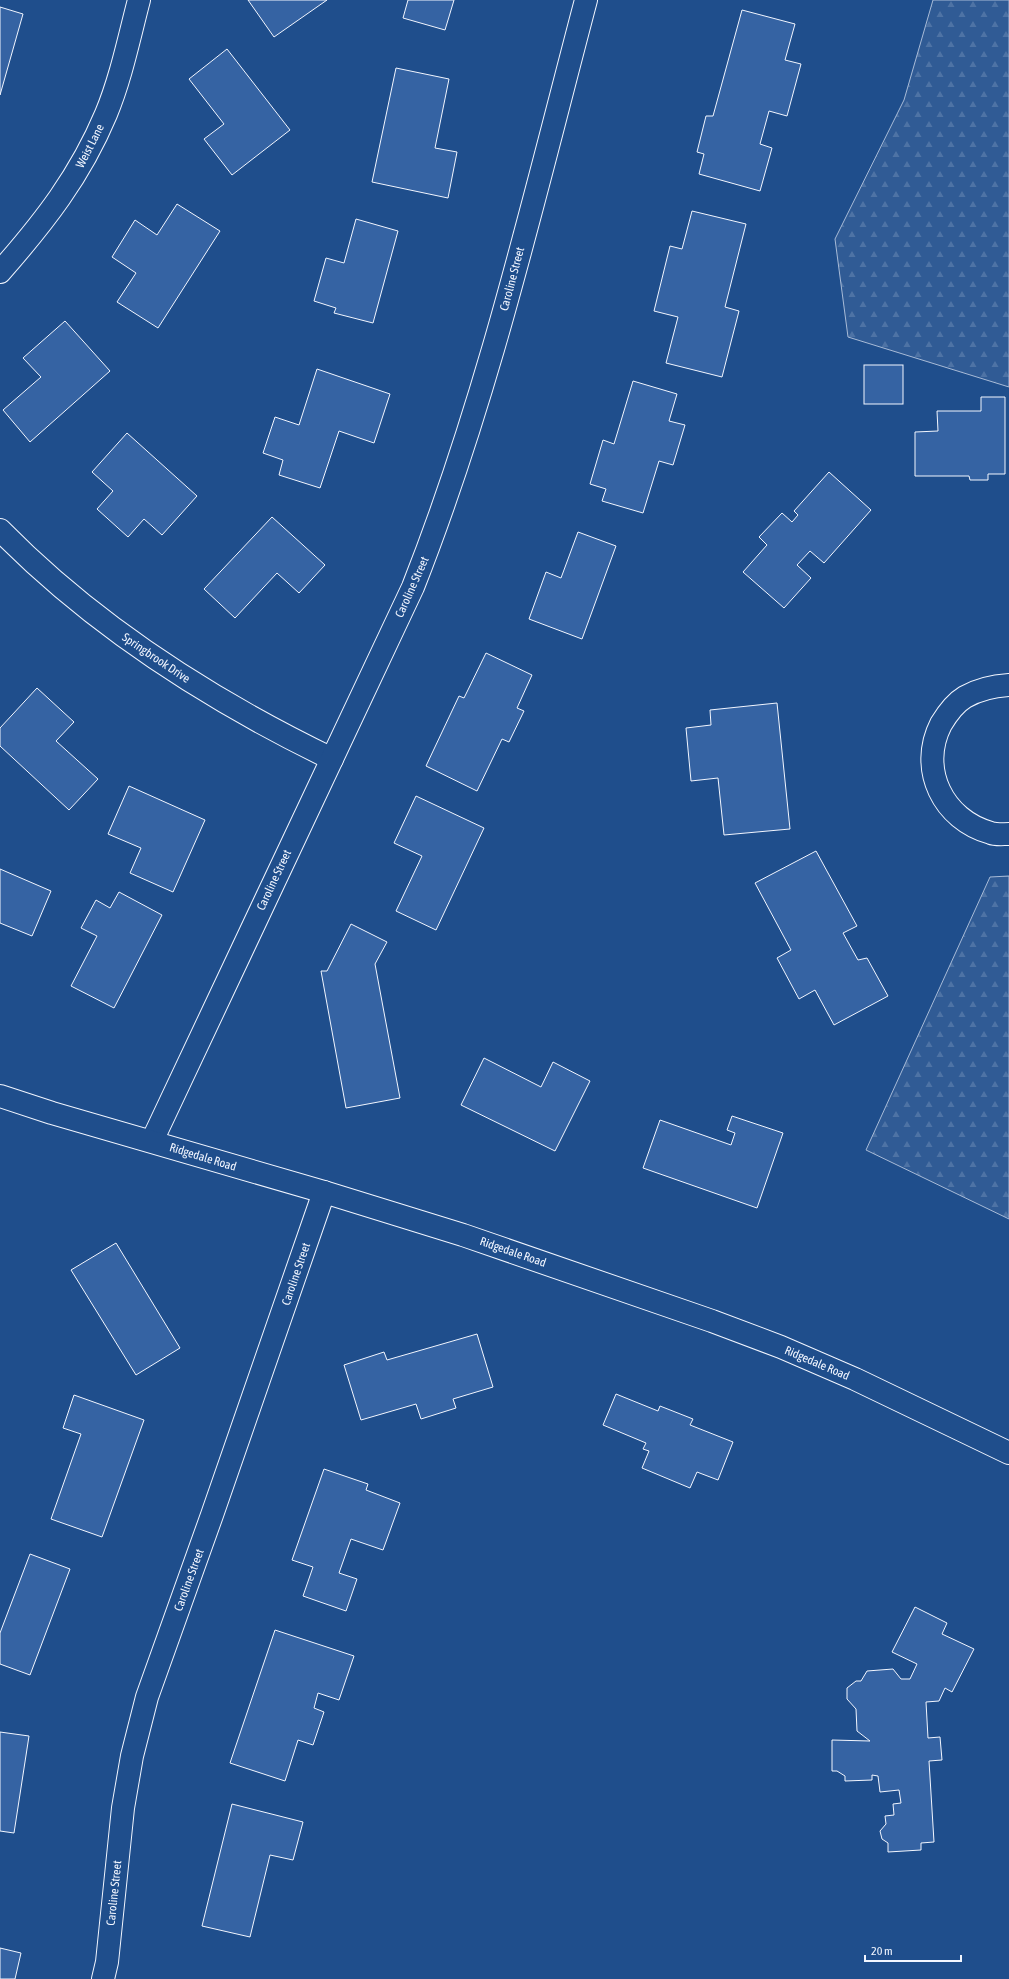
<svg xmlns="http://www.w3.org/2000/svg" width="1009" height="1979" font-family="'Asap Condensed',sans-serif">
<defs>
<pattern id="forest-firs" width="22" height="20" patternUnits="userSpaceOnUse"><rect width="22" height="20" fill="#305b95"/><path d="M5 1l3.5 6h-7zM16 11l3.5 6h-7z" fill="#4e73a5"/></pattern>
</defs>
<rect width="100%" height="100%" fill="#1f4e8c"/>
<g fill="url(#forest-firs)" stroke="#a8bbd7">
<polygon points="933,0 1009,0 1009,387 848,337 835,239 904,100"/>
<polygon points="1009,876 1009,1219 866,1150 990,877"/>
</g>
<g fill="#3563a3" stroke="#f2f6ff">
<polygon points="248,0 327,0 274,37"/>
<polygon points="408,0 454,0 445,30 403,18"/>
<polygon points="0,7 23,14 0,95"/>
<polygon points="742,10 795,24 785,60 801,64 787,116 769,111 760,144 772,148 760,191 699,174 704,154 697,152 706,116 713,116"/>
<polygon points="227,49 290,130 232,175 204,139 224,124 189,79"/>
<polygon points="396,68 449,79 435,148 457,152 448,198 372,182"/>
<polygon points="177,204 220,231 158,328 117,302 136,273 112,257 135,220 157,235"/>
<polygon points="692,211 746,224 725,307 739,311 722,377 666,363 678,317 654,311 670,246 682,249"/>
<polygon points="356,219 398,231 373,323 334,313 336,308 314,301 326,258 344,263"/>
<polygon points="65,321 110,371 30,442 3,410 41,377 23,358"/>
<rect x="864" y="365" width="39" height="39"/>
<polygon points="317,369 390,394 374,443 339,431 320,488 279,475 283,460 263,453 275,417 299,425"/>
<polygon points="633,381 677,394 669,421 685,425 673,465 659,461 643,513 602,501 606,489 590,484 603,440 614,444"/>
<polygon points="981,397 1005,397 1005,474 988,474 988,480 970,480 969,476 915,476 915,432 938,431 937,411 981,411"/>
<polygon points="127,433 197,496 162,535 144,519 128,537 97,509 113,491 92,472"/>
<polygon points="829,472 871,510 824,563 810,551 797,565 811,578 784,608 743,572 767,545 759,537 782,513 792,522 798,515 794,511"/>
<polygon points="272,517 325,565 299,593 277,573 235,618 204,589"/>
<polygon points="578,532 616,546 582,639 529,619 546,572 561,578"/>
<polygon points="486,653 532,675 517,708 524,711 509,742 502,739 477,791 426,766 459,696 464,698"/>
<polygon points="37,688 74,722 56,741 98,779 69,810 0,746 0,728"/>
<polygon points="777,703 790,829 724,835 718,778 691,781 686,728 711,725 710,710"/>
<polygon points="129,786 205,820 173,892 130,873 141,848 108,834"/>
<polygon points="416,796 484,828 436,930 396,911 422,856 394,843"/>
<polygon points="816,851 857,926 843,933 858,960 867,958 888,996 834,1025 815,990 799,999 777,958 791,950 755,883"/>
<polygon points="0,869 51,891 32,936 0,923"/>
<polygon points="119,892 162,915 114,1008 71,986 97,936 81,928 96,900 110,908"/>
<polygon points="351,924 387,942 375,964 400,1098 346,1108 321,971 327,971"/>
<polygon points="484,1058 541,1087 553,1062 590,1081 555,1151 461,1105"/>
<polygon points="732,1116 783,1133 757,1208 643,1168 660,1120 731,1145 735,1133 727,1130"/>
<polygon points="116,1243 180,1348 136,1375 71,1270"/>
<polygon points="477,1334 493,1387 453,1399 456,1408 421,1419 416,1404 361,1420 344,1365 384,1352 387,1360"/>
<polygon points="616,1394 658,1411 660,1406 693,1419 690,1425 733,1442 718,1480 697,1472 690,1488 642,1468 649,1451 643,1449 646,1443 603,1425"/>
<polygon points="74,1395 144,1420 102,1537 51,1519 81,1434 63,1428"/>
<polygon points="324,1469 368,1484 366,1490 400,1503 383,1550 351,1539 339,1573 357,1579 346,1611 303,1596 313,1567 292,1560"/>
<polygon points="30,1554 70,1569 30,1675 0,1664 0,1633"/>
<polygon points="915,1607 947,1623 942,1634 974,1649 952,1692 945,1688 939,1701 926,1702 928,1738 940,1737 942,1760 929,1761 934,1842 921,1843 921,1850 888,1852 888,1843 882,1839 880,1831 886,1824 885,1816 894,1815 893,1804 901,1803 899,1790 880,1792 878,1776 872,1775 872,1780 845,1781 845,1776 837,1771 832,1771 832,1740 870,1741 857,1731 856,1709 847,1699 847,1688 856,1681 861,1681 867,1671 893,1669 901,1679 910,1679 917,1664 892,1652"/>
<polygon points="275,1630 354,1656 339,1700 318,1693 314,1708 324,1712 313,1745 298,1740 285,1781 230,1763"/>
<polygon points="0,1732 29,1736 14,1833 0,1831"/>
<polygon points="232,1804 303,1822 293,1860 270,1855 250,1937 202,1926"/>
<polygon points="0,1948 21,1953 15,1979 0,1979"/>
</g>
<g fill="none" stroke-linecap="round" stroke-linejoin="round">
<defs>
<g id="minor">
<path d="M0,272C44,222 80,176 106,114C121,78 129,38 139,0"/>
<path d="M0,530C95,627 210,700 332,759"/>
<path d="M1009,685C993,686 979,689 965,697C955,703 947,714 941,724C918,769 943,820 991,833C996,835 1003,834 1009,834"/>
<path d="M152,1141L413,587C488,397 534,197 586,0"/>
<polyline points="103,1979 107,1962 123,1808 132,1756 147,1697 212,1515 324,1192"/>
</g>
<polyline id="tertiary" points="0,1096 52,1113 324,1192 463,1235 712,1321 781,1347 855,1379 1009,1453"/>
</defs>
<use href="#minor" stroke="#f2f6ff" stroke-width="24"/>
<use href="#tertiary" stroke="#f2f6ff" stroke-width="24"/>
<use href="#minor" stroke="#1f4e8c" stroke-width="22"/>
<use href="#tertiary" stroke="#1f4e8c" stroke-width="22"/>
</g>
<g text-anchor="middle" stroke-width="3" stroke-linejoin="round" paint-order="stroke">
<g font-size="12" fill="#f2f6ff" stroke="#1f4e8c">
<text transform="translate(90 146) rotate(-63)" y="4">Weist Lane</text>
<text transform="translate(512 279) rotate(-75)" y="4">Caroline Street</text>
<text transform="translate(412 587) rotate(-66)" y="4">Caroline Street</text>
<text transform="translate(156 658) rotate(34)" y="4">Springbrook Drive</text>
<text transform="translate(274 880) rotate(-65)" y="4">Caroline Street</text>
<text transform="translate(203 1157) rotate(17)" y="4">Ridgedale Road</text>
<text transform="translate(513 1252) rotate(19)" y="4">Ridgedale Road</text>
<text transform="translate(296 1274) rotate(-71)" y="4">Caroline Street</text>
<text transform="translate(817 1363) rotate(23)" y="4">Ridgedale Road</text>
<text transform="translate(189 1580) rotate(-70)" y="4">Caroline Street</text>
<text transform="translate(114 1893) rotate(-84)" y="4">Caroline Street</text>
</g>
</g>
<path d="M865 1955v6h96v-6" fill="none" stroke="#f2f6ff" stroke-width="2"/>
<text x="871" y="1955" font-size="12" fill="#f2f6ff" stroke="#1f4e8c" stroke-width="3" paint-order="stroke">20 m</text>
</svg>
